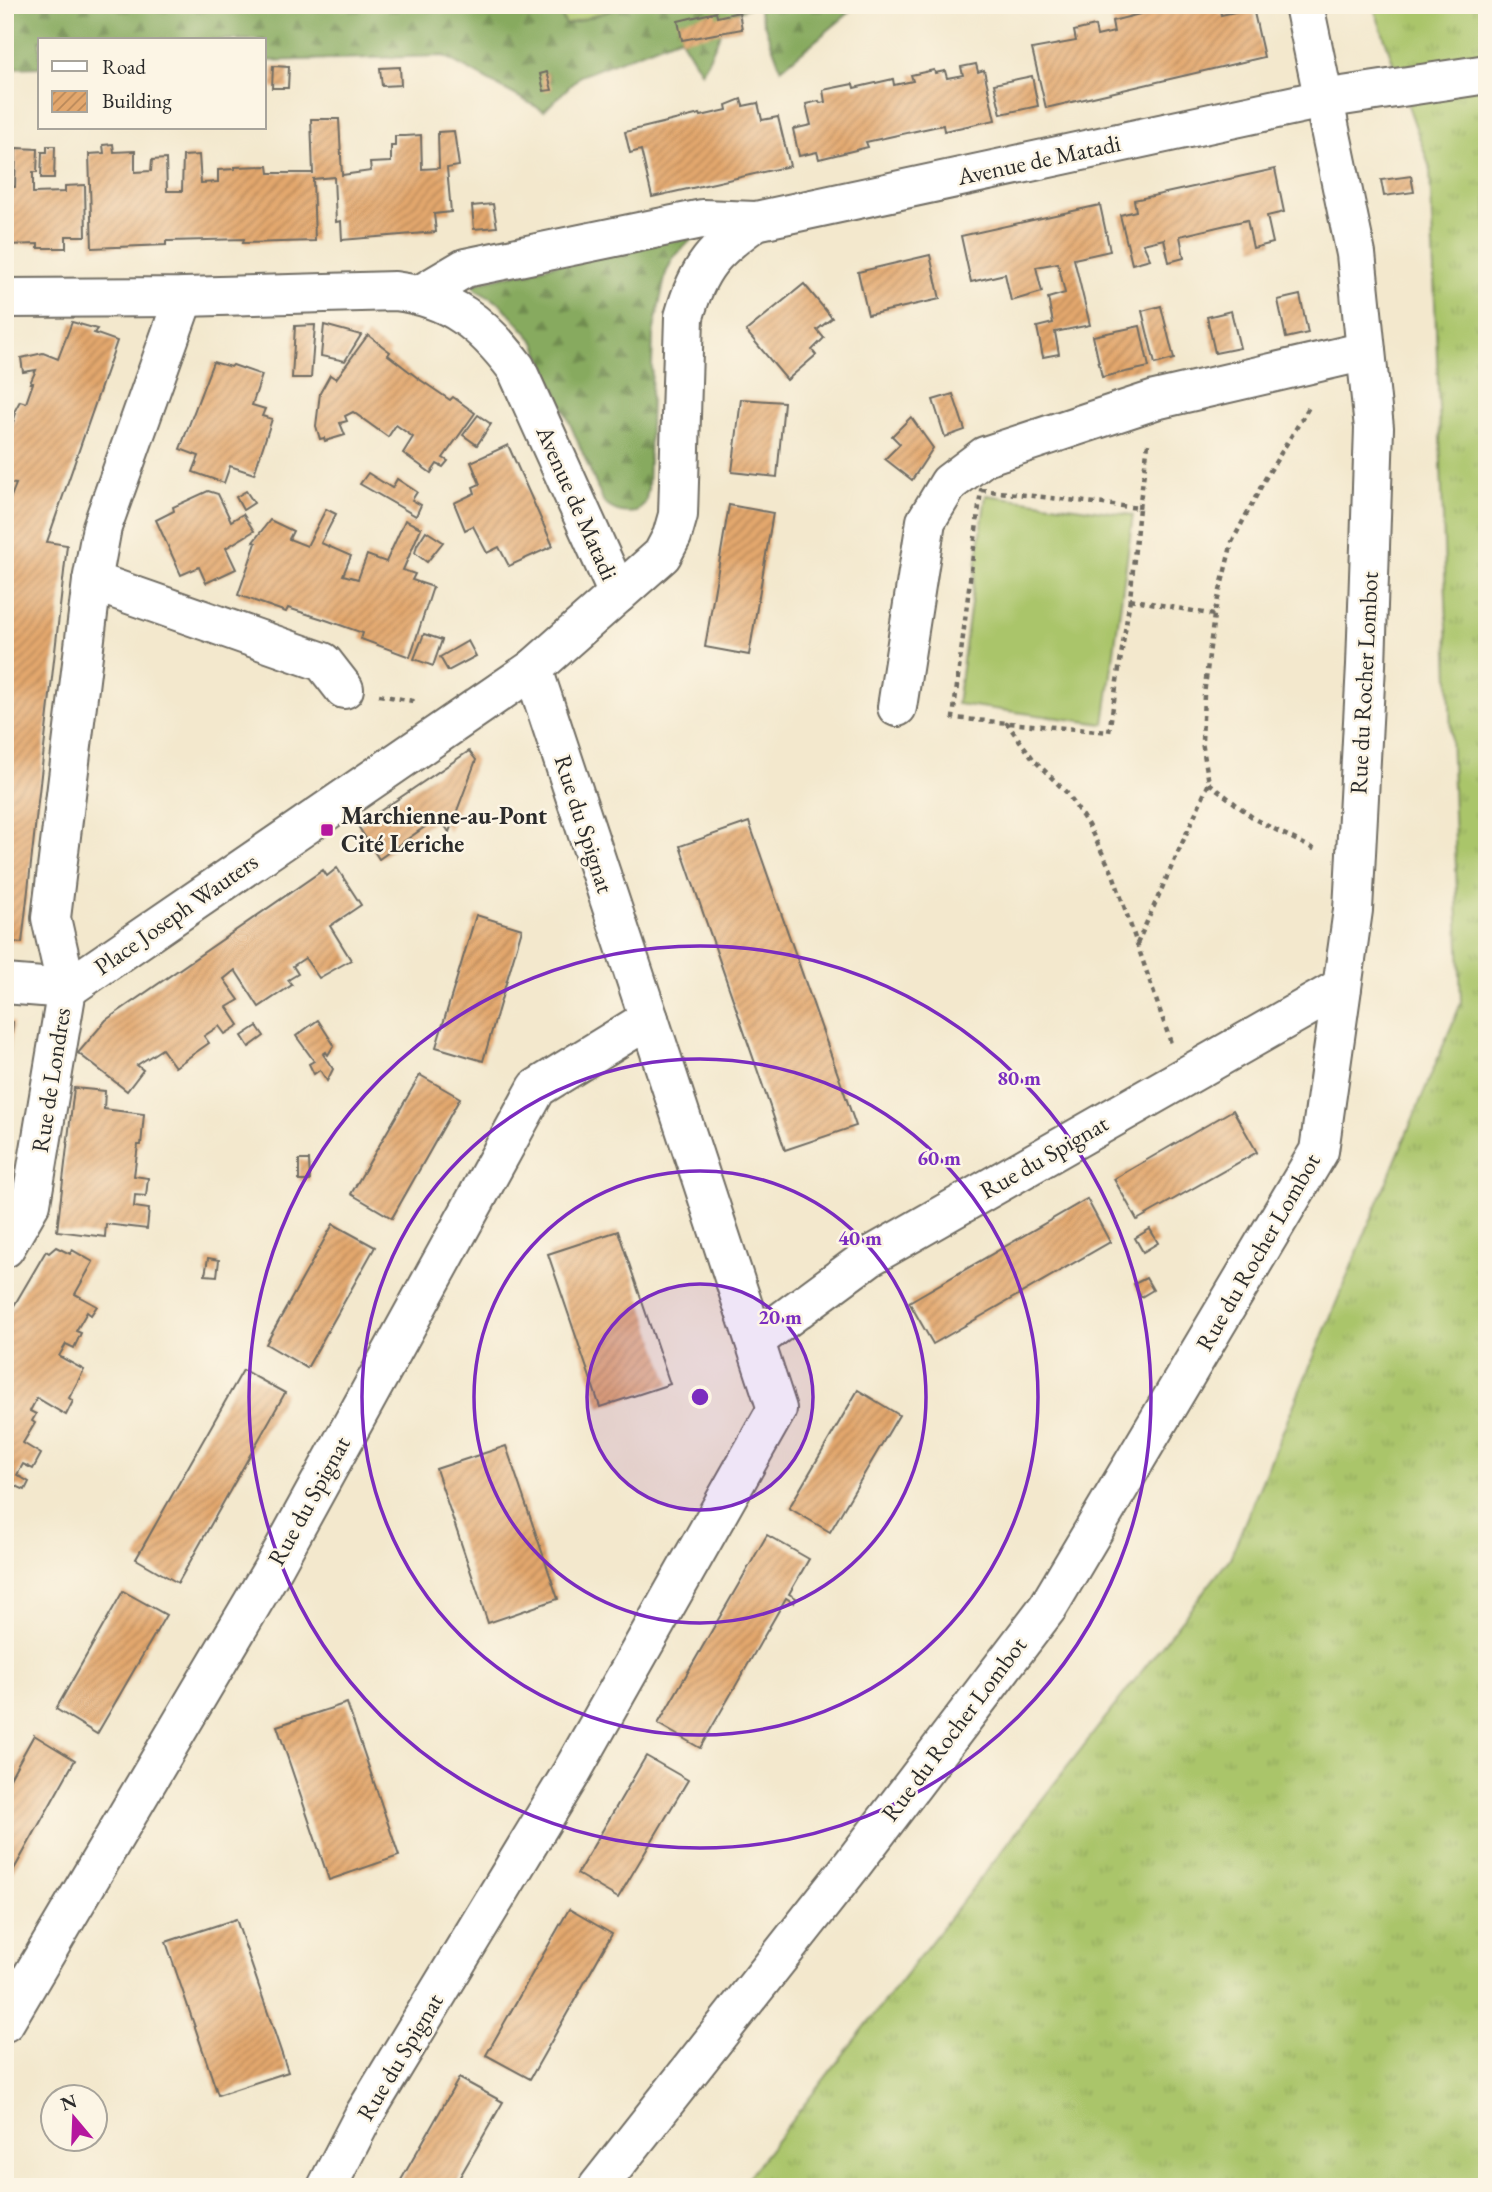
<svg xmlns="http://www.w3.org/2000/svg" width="1492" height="2192" font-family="'EB Garamond',serif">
<defs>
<pattern id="grass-tufts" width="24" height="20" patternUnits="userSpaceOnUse" patternTransform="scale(1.75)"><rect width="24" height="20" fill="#aac56b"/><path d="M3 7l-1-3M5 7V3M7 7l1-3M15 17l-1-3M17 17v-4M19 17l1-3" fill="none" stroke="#92a95d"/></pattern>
<pattern id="forest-firs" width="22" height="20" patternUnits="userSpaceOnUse" patternTransform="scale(1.75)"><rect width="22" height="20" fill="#87aa5f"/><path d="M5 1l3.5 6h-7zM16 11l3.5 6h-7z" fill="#6f8b4f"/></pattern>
<pattern id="building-hatch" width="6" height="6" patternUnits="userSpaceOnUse" patternTransform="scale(1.75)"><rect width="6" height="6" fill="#e3a76d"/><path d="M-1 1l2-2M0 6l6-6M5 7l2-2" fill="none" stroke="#b8885a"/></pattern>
</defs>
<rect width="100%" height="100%" fill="#fcf5e5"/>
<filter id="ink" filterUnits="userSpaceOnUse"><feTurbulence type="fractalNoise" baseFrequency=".0143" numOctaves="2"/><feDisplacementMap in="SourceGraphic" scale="14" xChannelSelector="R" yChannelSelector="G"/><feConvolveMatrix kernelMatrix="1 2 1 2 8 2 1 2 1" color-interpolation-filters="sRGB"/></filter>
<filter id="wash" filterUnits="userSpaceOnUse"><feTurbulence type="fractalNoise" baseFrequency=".00686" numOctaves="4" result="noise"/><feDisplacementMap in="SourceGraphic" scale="28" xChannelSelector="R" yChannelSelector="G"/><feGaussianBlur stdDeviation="1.57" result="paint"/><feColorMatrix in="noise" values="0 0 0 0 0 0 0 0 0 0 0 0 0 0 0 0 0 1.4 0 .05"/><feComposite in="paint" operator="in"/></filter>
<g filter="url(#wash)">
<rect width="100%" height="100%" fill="#f3e8cd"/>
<g fill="url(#grass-tufts)" stroke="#6a784b" stroke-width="2">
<polygon points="556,5 628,5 565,25"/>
<polygon points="1373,5 1487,5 1487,2187 740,2187 1230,1558 1461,1003 1430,168"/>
</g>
<g fill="url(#forest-firs)" stroke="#596a45" stroke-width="2">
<polygon points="5,5 556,5 566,25 628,5 754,5 729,16 702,73 680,37 580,76 544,111 444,56 264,61 264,40 40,40 40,67 5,68"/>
<polygon points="757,5 829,5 849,13 781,69"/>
<path d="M702,229L673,258L666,273L653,334L648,490L645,503L637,512C623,514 615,512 604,503L535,342L501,304L476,290L473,284Z"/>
</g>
<polygon fill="#aac56b" stroke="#6a784b" stroke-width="2" points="986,495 1133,515 1104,724 957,704"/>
<g id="blocks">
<g fill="url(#building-hatch)">
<polygon points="1176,5 1201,5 1201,8 1219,5 1221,15 1253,8 1264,57 1046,108 1032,49 1076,41 1074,31 1095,26 1097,36 1114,32 1112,21"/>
<polygon points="716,12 717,17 739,12 742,29 682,40 678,21"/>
<polygon points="976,64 978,72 984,70 995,120 944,131 943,125 866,142 868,147 819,159 817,152 799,156 793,129 811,125 806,104 819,101 820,103 825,102 823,90 853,84 854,88 893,79 894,85 913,81 911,75 934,70 935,73 945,71 947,78 963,75 961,67"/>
<polygon points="273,66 289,67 288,88 272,88"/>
<polygon points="400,67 401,85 382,86 380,68"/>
<polygon points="547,72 552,90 544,91 540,74"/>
<polygon points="1032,76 1038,106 1001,114 994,84"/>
<polygon points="741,99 743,106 758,103 762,120 778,117 790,166 652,197 641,150 630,153 625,132 700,114 701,116 727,110 726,105"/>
<polygon points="311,119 339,119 342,175 371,171 370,163 391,162 391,146 395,146 395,136 405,136 421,135 422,169 439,168 438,132 454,131 459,166 447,168 451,212 434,214 436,232 342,240 341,221 336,222 334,177 313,179 315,241 243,243 244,239 170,241 166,241 166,245 92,248 89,154 104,153 103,145 113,144 114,152 135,151 135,172 151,171 152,160 166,159 167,191 182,191 183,156 199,155 201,183 218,182 218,170 235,169 235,167 268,166 269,173 313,173"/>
<polygon points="47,146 55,146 54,178 41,178 42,152 47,152"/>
<polygon points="16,148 38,149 37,172 33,172 33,193 65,192 65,186 85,185 86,236 66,236 66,248 38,248 38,244 5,245 5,187 15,187"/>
<polygon points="1275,169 1284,212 1267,216 1273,243 1253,248 1247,220 1180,236 1184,258 1169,262 1164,239 1143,244 1150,259 1132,264 1120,215 1136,211 1134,200"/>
<polygon points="1411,176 1414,192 1384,196 1381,180"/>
<polygon points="493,204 497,227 474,229 472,206"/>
<polygon points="1100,205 1110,251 1074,259 1090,325 1055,332 1059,354 1043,357 1037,327 1053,323 1048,298 1065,293 1058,263 1036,267 1042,292 1011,301 1005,274 971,282 961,236"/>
<polygon points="930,255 940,299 868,315 858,272"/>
<polygon points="804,284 832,318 817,330 824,338 812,350 816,355 787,380 746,331"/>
<polygon points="1300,295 1308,333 1286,338 1278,300"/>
<polygon points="1161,306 1174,359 1155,364 1142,311"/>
<polygon points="1231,311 1240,348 1215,353 1207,317"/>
<polygon points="72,322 97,329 94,333 117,341 47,542 67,545 22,943 5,941 5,512 16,484 5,483 5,447 16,413 14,412 20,401 26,403 33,383 30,383 36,370 23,372 21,358 43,353 58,359"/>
<polygon points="315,325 311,378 292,378 295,326"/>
<polygon points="324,325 361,335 345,361 321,356"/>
<polygon points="1140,326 1149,367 1102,377 1093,336"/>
<polygon points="368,335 390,352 388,355 419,379 450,400 453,397 475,413 443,458 448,461 443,467 437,464 431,473 403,453 413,437 396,425 388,437 353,412 345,416 347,421 340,423 345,435 325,441 324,438 320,439 316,426 320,393 330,375 336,379"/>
<polygon points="213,362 231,367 233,365 262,375 252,405 265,409 262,416 272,419 254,474 230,466 224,483 193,472 199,456 180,449"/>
<polygon points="953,394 965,430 945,437 933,400"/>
<polygon points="741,399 784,402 777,477 732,472"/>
<polygon points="478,415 491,424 477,445 463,435"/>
<polygon points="911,417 933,448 912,480 885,459 900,444 892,436"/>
<polygon points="508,445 553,546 509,566 499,547 487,553 473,526 465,530 454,503 475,493 473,487 480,484 471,462"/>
<polygon points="368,473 392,488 397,479 417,492 412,500 421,505 416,516 360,484"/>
<polygon points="208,491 218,494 231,521 243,514 254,531 226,548 236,569 206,583 199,567 181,575 156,520 174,511 173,507"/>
<polygon points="246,491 254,503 243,510 236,497"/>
<polygon points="729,505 773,513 749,655 705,647"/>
<polygon points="326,509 336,514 321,543 351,556 343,575 358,579 367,555 386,562 405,520 421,528 403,570 415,574 412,580 433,587 410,657 361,639 363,633 326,620 288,608 286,612 238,595 256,543 253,542 270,520 293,531 289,539 307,546"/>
<polygon points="426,531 443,542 427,562 415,553 417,545"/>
<polygon points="424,634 442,640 433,666 414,659"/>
<polygon points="468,641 476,656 448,671 440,657"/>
<polygon points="469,751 476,760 449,832 439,817 379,859 358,826"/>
<polygon points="749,822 856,1126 785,1150 680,846"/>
<polygon points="337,868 361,905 330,926 351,960 319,978 305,958 293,966 298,974 288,980 292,985 259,1007 235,970 224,979 239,1000 227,1007 239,1025 225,1034 219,1026 204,1036 209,1043 175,1067 162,1049 137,1065 143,1070 127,1091 78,1053 106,1020 323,870 327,876"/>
<polygon points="476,915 522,929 483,1061 436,1047"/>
<polygon points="318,1020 334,1045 328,1055 326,1052 323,1054 333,1069 327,1081 320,1070 314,1074 309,1064 314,1061 296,1036"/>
<polygon points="5,1021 13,1022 7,1082 5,1082"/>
<polygon points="257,1026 264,1036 249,1047 242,1036"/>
<polygon points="420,1075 460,1098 392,1218 351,1194"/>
<polygon points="74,1088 105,1091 104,1109 144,1114 141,1145 138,1145 134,1176 148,1178 146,1196 135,1195 134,1207 149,1209 147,1229 106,1224 105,1237 57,1231"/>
<polygon points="1233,1110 1257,1152 1137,1220 1114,1179"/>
<polygon points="299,1160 309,1160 310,1181 299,1181"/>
<polygon points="1087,1199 1110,1242 933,1344 909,1302"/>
<polygon points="333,1224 375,1247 307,1368 266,1344"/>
<polygon points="1150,1229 1158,1243 1143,1252 1135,1238"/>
<polygon points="618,1231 670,1384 600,1407 548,1254"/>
<polygon points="56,1247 70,1254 72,1250 93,1262 75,1294 97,1306 91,1315 87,1312 76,1331 81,1333 74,1348 66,1344 59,1356 84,1370 69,1398 73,1401 66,1415 37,1398 30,1411 36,1414 32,1421 35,1423 23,1443 41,1454 33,1469 23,1464 17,1475 29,1482 25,1490 16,1486 11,1494 5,1490 5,1321 46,1251 49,1253"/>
<polygon points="208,1258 219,1260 217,1276 205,1275"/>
<polygon points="1146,1278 1153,1290 1141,1297 1134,1284"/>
<polygon points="243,1370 285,1393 178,1583 136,1559"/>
<polygon points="858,1390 899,1415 830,1532 789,1508"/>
<polygon points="506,1446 558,1599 488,1623 436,1469"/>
<polygon points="767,1535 809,1559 789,1594 796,1598 794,1603 786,1598 700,1748 658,1724"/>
<polygon points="123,1591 166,1615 97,1734 56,1709"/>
<polygon points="347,1703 399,1856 329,1880 277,1726"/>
<polygon points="34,1735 75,1760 8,1880 5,1878 5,1787"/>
<polygon points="646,1756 688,1780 618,1898 577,1874"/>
<polygon points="569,1909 612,1934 530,2079 486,2055"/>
<polygon points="236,1919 288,2072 218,2095 166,1942"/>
<polygon points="459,2078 503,2102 454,2187 397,2187"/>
</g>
</g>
</g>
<g filter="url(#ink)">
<use href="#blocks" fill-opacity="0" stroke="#716d64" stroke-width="2"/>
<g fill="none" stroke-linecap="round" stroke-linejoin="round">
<defs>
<g id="minor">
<polyline points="421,294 465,268 702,219 756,221"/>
<path d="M5,298L184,297L395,291C451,298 483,324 516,368L618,594"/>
<polyline points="92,581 323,662 344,689"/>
<polyline points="533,669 649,1019"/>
<polyline points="897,707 926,521 949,483 985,456 1155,400 1366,351"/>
<polyline points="5,984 67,989"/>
<path d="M67,989L533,669L662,555L672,536L678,515L684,317C698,267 714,250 756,221L1323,99L1487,74"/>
<polyline points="5,1248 31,1203 67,989 51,918 92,581 102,527 184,297"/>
<polyline points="755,1341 869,1257 1342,987"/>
<polyline points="5,2022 275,1565 537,1088 649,1019 777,1409 570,1775 364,2115 327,2187"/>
<polyline points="598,2187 852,1865 1048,1607 1319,1151 1353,910 1366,665 1374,428 1356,254 1304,5"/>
</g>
</defs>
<use href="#minor" stroke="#716d64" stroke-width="42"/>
<g stroke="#716d64" stroke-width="4.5" stroke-dasharray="5 5" stroke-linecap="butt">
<polygon points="981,490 1139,508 1130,599 1109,732 953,718"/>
<polyline points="1139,508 1148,444"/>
<polyline points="1130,599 1214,615"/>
<polyline points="379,695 413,701 415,704"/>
<polyline points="1006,722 1034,760 1067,793 1088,825 1113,874 1171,1043"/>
<polyline points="1209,783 1256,820 1318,851"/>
<polyline points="1137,944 1209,783 1202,742 1204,695 1214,615 1232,542 1265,479 1311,404"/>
</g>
<use href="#minor" stroke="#fff" stroke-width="38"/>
</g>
</g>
<circle cx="700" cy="1397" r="113" fill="#7b2cbf" fill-opacity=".12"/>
<g fill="none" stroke="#7b2cbf" stroke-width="3.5">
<circle cx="700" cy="1397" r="113"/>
<circle cx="700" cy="1397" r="226"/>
<circle cx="700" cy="1397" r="338"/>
<circle cx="700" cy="1397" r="451"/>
</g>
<rect fill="#b5179e" stroke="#fcf5e5" stroke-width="2.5" x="320" y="823" width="14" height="14" rx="3.5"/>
<g text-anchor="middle" stroke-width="5" stroke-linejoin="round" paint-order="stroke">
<g font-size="24" fill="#2b2b2b" stroke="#fcf5e5">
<text transform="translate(1039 160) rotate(-12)" y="8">Avenue de Matadi</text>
<text transform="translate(577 503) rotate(66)" y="8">Avenue de Matadi</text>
<text transform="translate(1364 683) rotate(-87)" y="8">Rue du Rocher Lombot</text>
<text transform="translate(584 824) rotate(72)" y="8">Rue du Spignat</text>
<text transform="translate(176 914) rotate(-35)" y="8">Place Joseph Wauters</text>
<text transform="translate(51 1080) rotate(-81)" y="8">Rue de Londres</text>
<text transform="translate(1044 1157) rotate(-30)" y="8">Rue du Spignat</text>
<text transform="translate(1258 1252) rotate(-60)" y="8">Rue du Rocher Lombot</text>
<text transform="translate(309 1501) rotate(-61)" y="8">Rue du Spignat</text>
<text transform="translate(954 1729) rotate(-53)" y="8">Rue du Rocher Lombot</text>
<text transform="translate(400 2057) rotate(-59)" y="8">Rue du Spignat</text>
</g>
<g font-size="24" font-weight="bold" fill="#2b2b2b" stroke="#fcf5e5" text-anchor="start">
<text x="341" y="824">Marchienne-au-Pont<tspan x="341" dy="28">Cité Leriche</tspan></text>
</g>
</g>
<circle cx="700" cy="1397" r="10" fill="#7b2cbf" stroke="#fcf5e5" stroke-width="3.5"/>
<g font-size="21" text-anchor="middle" font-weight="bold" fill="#7b2cbf" stroke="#fcf5e5" stroke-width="5" stroke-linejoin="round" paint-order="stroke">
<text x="1019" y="1085">80 m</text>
<text x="939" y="1165">60 m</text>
<text x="860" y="1245">40 m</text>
<text x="780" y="1324">20 m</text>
</g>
<rect width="1492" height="2192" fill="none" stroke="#fcf5e5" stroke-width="28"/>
<rect x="38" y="38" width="228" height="91" fill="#fcf5e5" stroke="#a8a49b" stroke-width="2"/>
<rect x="52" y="61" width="35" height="10" fill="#ffffff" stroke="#a8a49b" stroke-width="2"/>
<text x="102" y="74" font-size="21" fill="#2b2b2b">Road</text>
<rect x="52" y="91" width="35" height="21" fill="url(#building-hatch)" stroke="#a8a49b" stroke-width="2"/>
<text x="102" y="108" font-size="21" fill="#2b2b2b">Building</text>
<g transform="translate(74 2118) rotate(341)"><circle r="33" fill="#fcf5e5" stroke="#a8a49b" stroke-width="2"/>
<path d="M0-5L12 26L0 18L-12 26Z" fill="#b5179e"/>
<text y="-10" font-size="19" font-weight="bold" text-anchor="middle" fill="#2b2b2b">N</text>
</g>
</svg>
